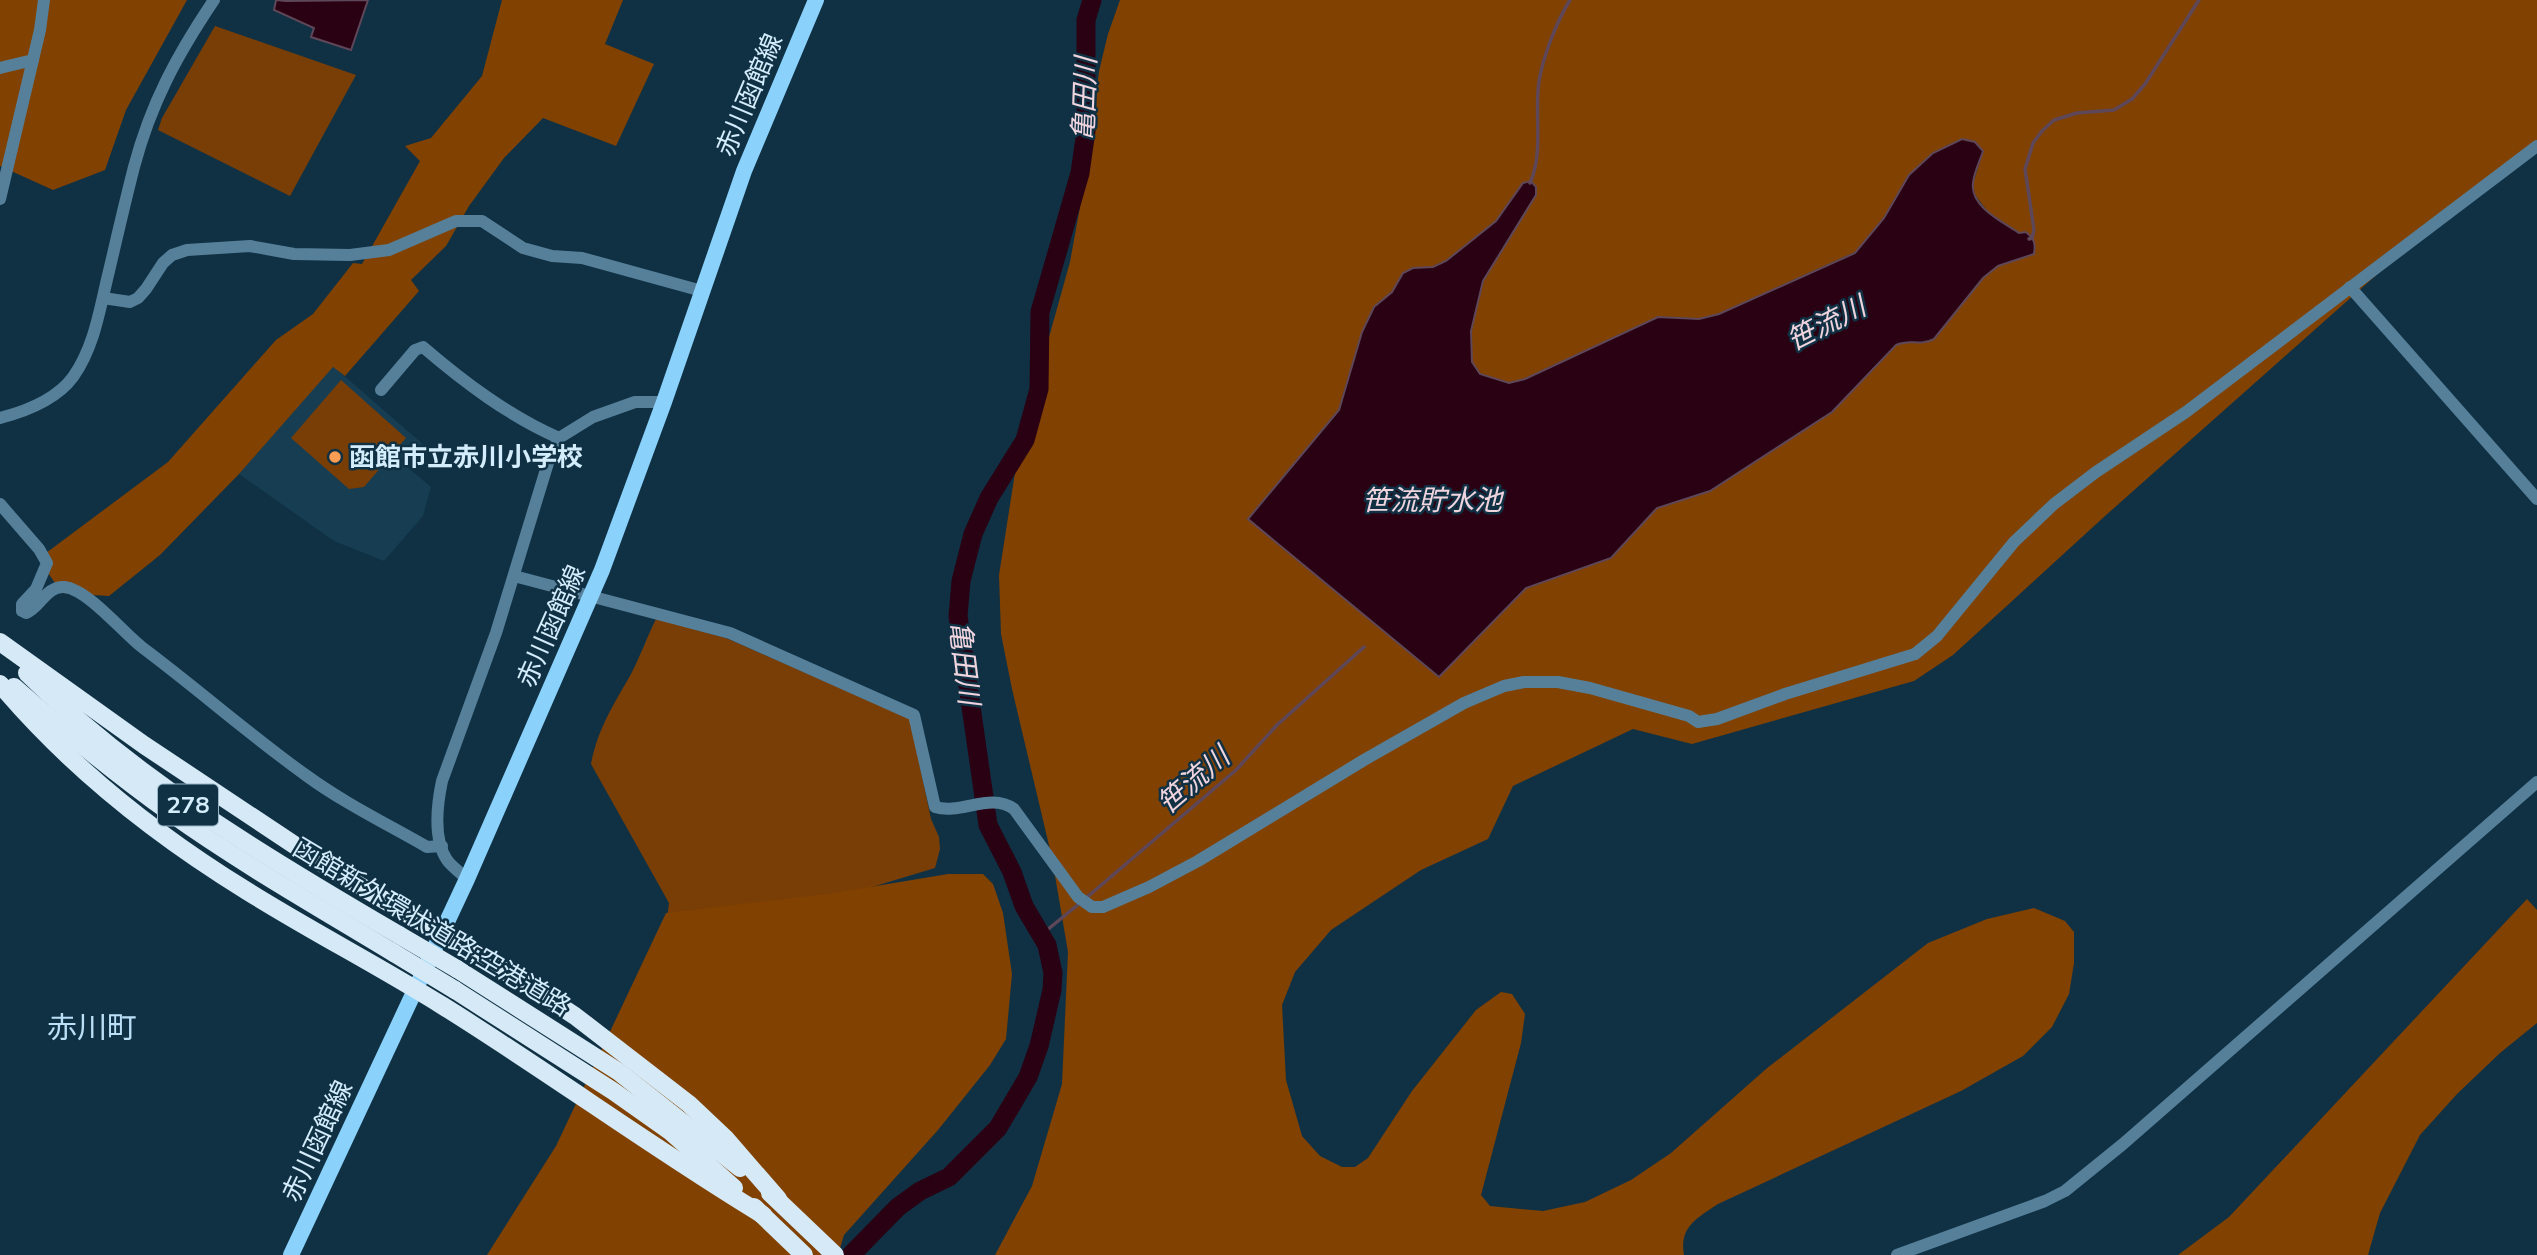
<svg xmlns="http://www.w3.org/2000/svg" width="2537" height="1255" font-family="Mulish,'Noto Sans JP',sans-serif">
<rect width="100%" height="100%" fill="#103144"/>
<polygon fill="#163d52" points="333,366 426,447 406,466 431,487 423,516 384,561 334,541 239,474"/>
<g fill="#793e06">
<polygon points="215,26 356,75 290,196 158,130 162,118"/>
<polygon points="341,380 406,438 364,487 349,489 291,438"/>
<path d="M656,619L726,638L910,719L931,819L939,837L940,849L935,868L663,950L669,903L591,764C598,728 613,706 631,674C640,657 647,637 656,619Z"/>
</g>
<g fill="#814101" fill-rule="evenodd">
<polygon points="0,0 187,0 126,110 105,170 53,190 0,166"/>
<polygon points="502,0 623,0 605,44 654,64 616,146 543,118 504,158 469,206 446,246 411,280 419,291 345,376 333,367 239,474 160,555 109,596 62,593 48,573 46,553 168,462 276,340 313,314 353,263 362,264 420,161 405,146 431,138 482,76"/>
<path d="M1120,0H2537V144L2471,191L2105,516L1953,655L1914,681L1692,744L1633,729L1513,786L1488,839L1421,870L1331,930L1295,972L1282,1005L1286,1080L1302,1136L1320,1156L1342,1167H1355L1368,1158L1412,1091L1476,1010L1501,992L1512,994L1525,1014L1521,1043L1481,1195L1490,1206L1543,1211L1585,1202L1631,1180L1671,1153L1766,1069L1928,943L1987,919L2034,908L2065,921L2074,932V963L2069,994L2052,1027L2023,1056L1961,1091L1718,1204C1697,1218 1679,1227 1684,1255H995L1032,1186L1062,1084L1068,952L1052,858L1012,689L1001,634L999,575L1020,441L1070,262L1088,163L1099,71L1108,34ZM1983,151L1973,184L1975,195L1988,212L2020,233L2034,254L1998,266L1983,278L1934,339C1918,347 1912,338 1896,345L1832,412L1710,491L1657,508L1611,558L1526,588L1439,677L1248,519L1339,410L1374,307L1392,292L1403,273L1413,268L1433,267L1446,261L1496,221L1523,183L1531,181L1535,195L1483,281L1471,331L1472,363L1480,374L1509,383L1525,379L1658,317L1699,319L1719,314L1855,252L1884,218L1909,175Z"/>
<polygon points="948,874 983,874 993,884 1003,913 1012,974 1006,1039 990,1065 938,1130 844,1235 838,1255 487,1255 556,1146 666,913 828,894"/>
<polygon points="2527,899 2537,910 2537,1023 2500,1053 2457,1094 2420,1135 2380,1213 2368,1255 2178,1255 2229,1217"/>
</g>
<g fill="#2a0013" stroke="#5d4759" stroke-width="2">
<polygon points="276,0 286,1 368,0 351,50 311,37 314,28 274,10"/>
<path d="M1962,139L1975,142L1983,151C1980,161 1974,172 1973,183C1970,207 2003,222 2019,233L2026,232C2034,239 2036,243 2034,254L1998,266L1983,278L1934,339C1918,347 1912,338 1896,345L1832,412L1710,491L1657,508L1611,558L1526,588L1439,677L1248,519L1339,410L1362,332L1374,307L1392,292L1403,273L1413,268L1433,267L1446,261L1496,221L1523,183L1531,181L1536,187V195L1483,281L1471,331L1472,362L1480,374L1509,383L1525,379L1658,317L1699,319L1719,314L1855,253L1884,218L1909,175L1933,153Z"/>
</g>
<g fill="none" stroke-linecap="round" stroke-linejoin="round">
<g stroke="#5d4759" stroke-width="3.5">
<path d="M1530,183C1544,151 1534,114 1539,81C1543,57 1557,20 1570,0"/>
<polyline points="2029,239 2032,238 2034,230 2025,169 2033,143 2042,131 2054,120 2077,113 2114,110 2132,99 2145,84 2199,0"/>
<polyline points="1086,898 1236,770 1277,725 1364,647"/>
<polyline points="1041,935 1080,903"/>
</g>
<polyline stroke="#2a0013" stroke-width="19" points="851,1255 898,1207 920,1191 949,1177 998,1128 1028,1077 1039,1046 1052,990 1053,973 1047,945 1024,906 1012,872 988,825 958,616 961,581 973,534 989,498 1025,440 1039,389 1040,312 1080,173 1086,131 1086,20 1092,0"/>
<g stroke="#56809a" stroke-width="12">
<polyline points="0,68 33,60"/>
<polyline points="0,199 40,30 44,0"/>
<polyline points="2350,287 2537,499"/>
<polyline points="103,298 130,302 138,298 146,289 163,263 172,255 187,250 250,246 294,254 350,255 389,250 456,221 482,221 523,248 552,256 582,258 702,291"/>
<path d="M381,390L415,350L423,347C465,383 509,416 559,438"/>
<path d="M0,418C27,411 56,400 73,377C95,346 100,307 109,271C117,237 125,202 134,167C151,103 177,55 214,0"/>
<path d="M0,504L39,549L47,563L36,589L22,604V611L26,613C40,608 46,586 64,587C88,589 124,634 143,648C199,690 251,736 307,776C344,803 387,824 427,847L442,846"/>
<path d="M514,576L730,633L914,715L935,807C961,815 990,792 1014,809L1078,897L1092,907H1103L1149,887L1198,861L1364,760L1464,703L1504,686L1524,682H1558L1590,688L1689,716L1698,722L1717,719L1785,694L1915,654L1937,636L2014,542L2054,504L2096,472L2186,412L2537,146"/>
<path d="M467,879C461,873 452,867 447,860C433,839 437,805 442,781L496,633L548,463L559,438L593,417L635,402H664"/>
<polyline points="1897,1255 2045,1201 2065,1191 2123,1144 2537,782"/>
</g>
<polyline stroke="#8ad1fb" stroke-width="16" points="291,1255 467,879 602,570 664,402 744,171 816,0"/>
<g stroke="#d5e9f6" stroke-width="18">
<polyline points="0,642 144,745 323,864 528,985 575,1016 689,1104 725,1138 778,1199"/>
<path d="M27,673C136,780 267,858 399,935"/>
<path d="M0,684C69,766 156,835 247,891C311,931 379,966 443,1006C552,1074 654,1149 763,1215"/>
<path d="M14,687C65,732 117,775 172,814C244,865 320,908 394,953"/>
<polyline points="457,969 619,1072 740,1168"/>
<polyline points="455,990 613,1091 671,1132 734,1188"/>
<polyline points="770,1193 835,1255"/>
<polyline points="754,1207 804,1255"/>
</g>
<g stroke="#d5e9f6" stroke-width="18">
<polyline points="399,935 457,969"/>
<polyline points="394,953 455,990"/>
</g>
</g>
<circle fill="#fd9d54" stroke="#103144" stroke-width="2.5" cx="335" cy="457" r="7"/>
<g text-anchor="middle" stroke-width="5" stroke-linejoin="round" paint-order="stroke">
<rect fill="#103144" stroke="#99b5c6" stroke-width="2" x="158" y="784.5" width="60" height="41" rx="5"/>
<g font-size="24" font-weight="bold" fill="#d4edfd">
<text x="188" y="813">278</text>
</g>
<g font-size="26" fill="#d4edfd" stroke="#103144">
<text transform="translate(749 95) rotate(-67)" y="9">赤川函館線</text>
<text transform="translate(551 626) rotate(-66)" y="9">赤川函館線</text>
<text transform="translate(432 927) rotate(31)" y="9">函館新外環状道路;空港道路</text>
<text transform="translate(317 1141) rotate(-65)" y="9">赤川函館線</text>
</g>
<g font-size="26" font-weight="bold" fill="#d4edfd" stroke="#103144" text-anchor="start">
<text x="349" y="466">函館市立赤川小学校</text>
</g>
<g font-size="28" font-style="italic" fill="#f0d4de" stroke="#103144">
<text transform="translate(1084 99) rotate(-88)" y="10">亀田川</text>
<text transform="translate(1826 323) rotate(-27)" y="10">笹流川</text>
<text x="1432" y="510">笹流貯水池</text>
<text transform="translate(965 663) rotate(83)" y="10">亀田川</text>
<text transform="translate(1193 780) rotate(-41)" y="10">笹流川</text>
</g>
<g font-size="30" fill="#badff7" stroke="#103144">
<text x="92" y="1038">赤川町</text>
</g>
</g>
</svg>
